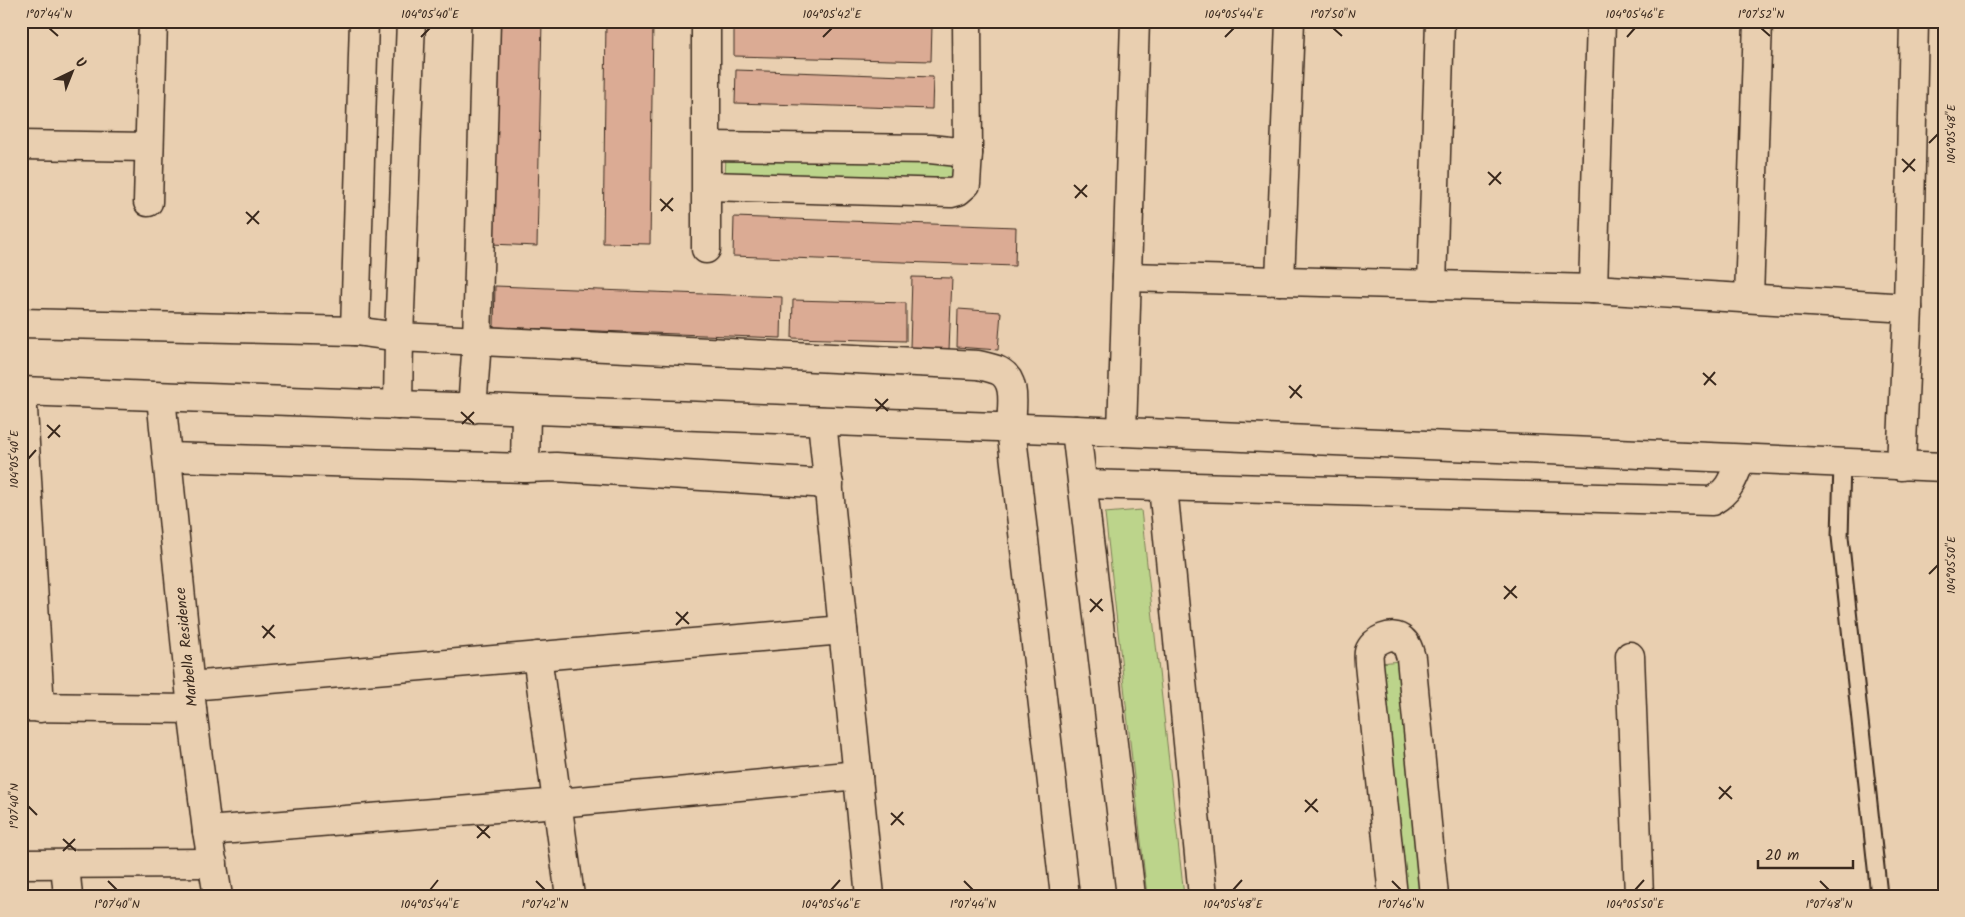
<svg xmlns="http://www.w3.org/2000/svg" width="1965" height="917" font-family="Kalam,sans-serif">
<rect width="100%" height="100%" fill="#e9cfb0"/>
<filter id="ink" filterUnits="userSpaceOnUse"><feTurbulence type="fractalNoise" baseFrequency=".02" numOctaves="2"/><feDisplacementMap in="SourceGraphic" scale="10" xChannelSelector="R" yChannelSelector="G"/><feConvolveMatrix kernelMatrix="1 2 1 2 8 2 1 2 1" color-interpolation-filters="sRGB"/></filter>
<g filter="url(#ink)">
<g fill="#bcd48b" stroke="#7c7f54">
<polygon points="726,155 956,161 955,184 725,178"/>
<polygon points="1141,510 1184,896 1147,896 1105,513"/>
<polygon points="1399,661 1421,896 1403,896 1381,663"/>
</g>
<g fill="#dbab94" stroke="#3b2a1e">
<polygon points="496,21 542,21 537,246 491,244"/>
<polygon points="606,21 653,21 650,244 603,243"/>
<polygon points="734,21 932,25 931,61 734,56"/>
<polygon points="736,70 933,77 932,109 735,103"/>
<polygon points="734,217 1016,227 1015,266 733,256"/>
<polygon points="912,277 952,278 949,350 910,348"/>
<polygon points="495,286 782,297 781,338 494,327"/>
<polygon points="793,300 906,303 906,341 792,338"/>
<polygon points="958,309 1001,312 998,350 957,347"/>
</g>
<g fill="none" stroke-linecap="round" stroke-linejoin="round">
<defs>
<polyline id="lane" points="1842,463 1840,537 1879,895"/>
<g id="street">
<polyline points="21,145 149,147"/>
<polyline points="707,146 930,149 968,153"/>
<polyline points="707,186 951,193 958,191 966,184 968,153 967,21"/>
<polyline points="148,202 153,21"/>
<polyline points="706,249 706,21"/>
<polyline points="1127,277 1593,289 1908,308"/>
<polyline points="1280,281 1290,21"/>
<polyline points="1432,285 1440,21"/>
<polyline points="1593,289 1601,21"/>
<polyline points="1749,298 1758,21"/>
<path d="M21,323L355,331L399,337L978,365C984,366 991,368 997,370C1019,379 1011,410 1011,428L1065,896"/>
<polyline points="355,331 364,21"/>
<polyline points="21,391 1076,430 1944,467"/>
<polyline points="22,391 40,708"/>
<polyline points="161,397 192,709 207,831 218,896"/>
<polyline points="398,405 399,337 411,21"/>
<polyline points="472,409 477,341 486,21"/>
<polyline points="822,421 870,896"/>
<polyline points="1076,430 1131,896"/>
<polyline points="1122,432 1135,21"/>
<polyline points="168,457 525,468 556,467 829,484"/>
<polyline points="1901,466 1908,308 1914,21"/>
<polyline points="525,468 526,411"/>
<path d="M1083,484L1712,501C1731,490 1733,478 1741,459"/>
<polyline points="1163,487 1203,896"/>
<polyline points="537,656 570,896"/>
<polyline points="1630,656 1639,896"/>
<polyline points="190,686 843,630"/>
<polyline points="21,707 192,709"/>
<polyline points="207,831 558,803 858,775"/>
<polyline points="21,864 213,863"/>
<polyline points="65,865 68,896"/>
<path d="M1393,896L1369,664C1369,660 1368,655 1369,652C1373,640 1393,631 1402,640C1408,645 1409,651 1411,658L1434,896"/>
</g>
</defs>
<use href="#lane" stroke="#3b2a1e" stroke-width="19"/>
<use href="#street" stroke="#3b2a1e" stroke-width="31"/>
<use href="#lane" stroke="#e9cfb0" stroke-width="15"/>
<use href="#street" stroke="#e9cfb0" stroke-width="28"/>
</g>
</g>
<path fill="none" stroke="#3b2a1e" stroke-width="2" d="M49,28L58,36M1333,28L1342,36M1761,28L1770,36M421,37L430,28M823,37L832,28M1225,37L1234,28M1627,37L1635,28M1929,143L1938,134M1902,159L1915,171M1488,172L1501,184M1903,172L1915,159M1074,185L1087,197M1489,185L1501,172M1075,198L1087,185M660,199L673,211M661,211L673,198M246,212L259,224M247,224L259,211M1703,373L1716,385M1704,385L1715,372M1289,386L1302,398M1290,398L1301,385M875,399L888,411M876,411L888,399M461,412L474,424M462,424L474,412M47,425L60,437M48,438L60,425M28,459L36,450M1929,574L1938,565M1504,586L1517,598M1090,599L1103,611M1504,599L1516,586M676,612L689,624M1090,612L1102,599M676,625L688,612M262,626L275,638M263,638L274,625M1719,787L1732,799M1719,799L1731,786M1305,800L1318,812M28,806L37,815M1305,812L1317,799M891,813L904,825M891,825L903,812M477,826L490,838M477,838L489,826M63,839L76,851M63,851L75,839M108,881L117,890M536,881L545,890M964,881L973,890M1392,881L1401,890M1820,881L1829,890M430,890L438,880M831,890L840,880M1233,890L1242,880M1635,890L1644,880"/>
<g text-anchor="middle" stroke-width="5" stroke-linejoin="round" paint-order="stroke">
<g font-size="15" fill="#3b2a1e" stroke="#e9cfb0">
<text transform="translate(186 647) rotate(-96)" y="5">Marbella Residence</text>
</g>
</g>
<rect width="1965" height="917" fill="none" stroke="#e9cfb0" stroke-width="55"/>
<g transform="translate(72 72) rotate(43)" stroke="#e9cfb0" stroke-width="4" paint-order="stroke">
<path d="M0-4L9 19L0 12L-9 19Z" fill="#3b2a1e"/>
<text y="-8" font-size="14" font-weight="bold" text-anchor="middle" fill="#3b2a1e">U</text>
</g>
<path d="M1758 860v8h95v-8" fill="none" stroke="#3b2a1e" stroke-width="2.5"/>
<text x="1765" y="860" font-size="15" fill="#3b2a1e" stroke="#e9cfb0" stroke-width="4" paint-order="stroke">20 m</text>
<rect x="28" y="28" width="1910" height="862" fill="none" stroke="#3b2a1e" stroke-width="2"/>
<g font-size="12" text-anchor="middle" fill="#3b2a1e">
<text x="49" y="18">1°07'44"N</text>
<text x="430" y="18">104°05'40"E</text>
<text x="832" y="18">104°05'42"E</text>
<text x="1234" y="18">104°05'44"E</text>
<text x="1333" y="18">1°07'50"N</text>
<text x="1635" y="18">104°05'46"E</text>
<text x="1761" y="18">1°07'52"N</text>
<text transform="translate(1951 134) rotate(-90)" y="4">104°05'48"E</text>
<text transform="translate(14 459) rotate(-90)" y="4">104°05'40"E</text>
<text transform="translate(1951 565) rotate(-90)" y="4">104°05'50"E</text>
<text transform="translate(14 806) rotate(-90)" y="4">1°07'40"N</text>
<text x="117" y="908">1°07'40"N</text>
<text x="430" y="908">104°05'44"E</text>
<text x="545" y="908">1°07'42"N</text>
<text x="831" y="908">104°05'46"E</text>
<text x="973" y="908">1°07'44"N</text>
<text x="1233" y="908">104°05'48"E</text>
<text x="1401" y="908">1°07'46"N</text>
<text x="1635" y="908">104°05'50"E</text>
<text x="1829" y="908">1°07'48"N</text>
</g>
</svg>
